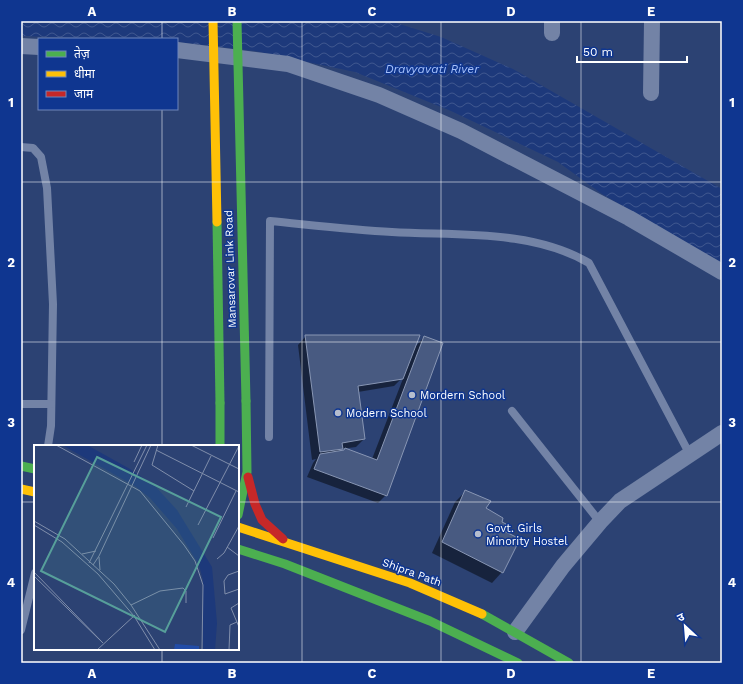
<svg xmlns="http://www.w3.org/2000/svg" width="743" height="684" font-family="'Work Sans','Noto Sans Devanagari',sans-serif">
<defs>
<pattern id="water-waves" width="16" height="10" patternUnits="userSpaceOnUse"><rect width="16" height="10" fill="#1d397b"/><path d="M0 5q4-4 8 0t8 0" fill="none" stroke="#3f578f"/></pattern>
</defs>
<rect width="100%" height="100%" fill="#2c4273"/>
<polygon fill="url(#water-waves)" points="21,21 390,21 441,37 513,69 722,189 722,263 602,194 558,162 451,111 355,72 255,51 177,42 177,39 108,39 21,36"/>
<g fill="#0007" fill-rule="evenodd">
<path d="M306,336L415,347L424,337L386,495L378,503L307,477L313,463L316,459L312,460L298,345ZM404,376L372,459L338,452L341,449L356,447L364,439L358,392L394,386Z"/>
<polygon points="466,491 485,508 500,530 502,572 492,583 432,553 455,502"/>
</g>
<g fill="#485a81" stroke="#8896b4">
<polygon points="305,335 420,335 403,379 358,386 365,439 342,443 343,449 320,452"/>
<polygon points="424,336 443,343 387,496 314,469 320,454 344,450 345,448 377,460"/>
<polygon points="465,490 491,501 486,508 503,518 502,522 506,524 502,530 520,539 503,573 442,542"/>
</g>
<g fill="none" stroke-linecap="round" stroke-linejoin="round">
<g stroke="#7383a6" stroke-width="8">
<polyline points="21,147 33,148 41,157 47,188 53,304 51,426 48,446"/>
<polyline points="21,404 51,404"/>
<polyline points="512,411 600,522"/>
<path d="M269,437L270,221C311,225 352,230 392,232C457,236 531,229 589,263L689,453"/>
<polyline points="21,630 35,573"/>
</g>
<g stroke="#7383a6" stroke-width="16">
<polyline points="552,21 552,33"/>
<polyline points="21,46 39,47"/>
<polyline points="177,50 288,64 379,95 461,131 629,218 722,272"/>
<polyline points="651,93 652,21"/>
<polyline points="515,632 563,566 600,522 620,501 722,433"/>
</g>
<g stroke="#4caf50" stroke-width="9">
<polyline points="220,403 220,446"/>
<polyline points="21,466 35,469"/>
<polyline points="238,515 247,472 246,401"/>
<polyline points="238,549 285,564 430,621 518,663"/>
<polyline points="482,614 569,663"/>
</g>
<g stroke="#ffc107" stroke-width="9">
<polyline points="21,489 35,492"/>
<polyline points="238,527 410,583 482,614"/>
</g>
<polyline stroke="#c62828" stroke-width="9" points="248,477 255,504 262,520 283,539"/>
<g stroke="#4caf50" stroke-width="9">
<polyline points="237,21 246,401"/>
<polyline points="217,222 220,403"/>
</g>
<polyline stroke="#ffc107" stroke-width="9" points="213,21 217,222"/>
</g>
<path fill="none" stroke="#fff" stroke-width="1" stroke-opacity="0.55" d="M162,21V39M302,21V663M441,21V663M581,21V663M162,109V446M21,182H722M21,342H722M21,502H35M238,502H722M162,649V663"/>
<g fill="#b5bdce" stroke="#0f3690" stroke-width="1.5">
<circle cx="412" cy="395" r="4"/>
<circle cx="338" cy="413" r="4"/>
<circle cx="478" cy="534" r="4"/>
</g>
<g text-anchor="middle" stroke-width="3" stroke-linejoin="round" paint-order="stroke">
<g font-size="11" fill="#fff" stroke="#0f3690">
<text transform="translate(230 269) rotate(-92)" y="4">Mansarovar Link Road</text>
<text transform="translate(412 572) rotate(20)" y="4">Shipra Path</text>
</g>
<g font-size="11" fill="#fff" stroke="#0f3690" text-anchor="start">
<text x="420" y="399">Mordern School</text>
<text x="346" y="417">Modern School</text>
<text x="486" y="532">Govt. Girls<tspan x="486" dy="13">Minority Hostel</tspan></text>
</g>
<g font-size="12" font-style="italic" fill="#a5c0fa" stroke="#0f3690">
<text x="432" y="73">Dravyavati River</text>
</g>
</g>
<g transform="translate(34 445)">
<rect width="205" height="205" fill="#2c4273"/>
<path d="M141,199L165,201V205H140Z" fill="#224ca7"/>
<path d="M28,0H53L96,24L121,41L143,65L178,122L183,178L181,205H169V135L165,120L143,84L116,53L101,41Z" fill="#1d397b"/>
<path fill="none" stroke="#808eab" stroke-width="1" d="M22,0L106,46L150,100L161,116L169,140L168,205M124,0L118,20L160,46M157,0L205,24M122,5L205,47M100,17L108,0M152,62L177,11M0,76L31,94L80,139L97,160L126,205M0,80L28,97L64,129L100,171L121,205M164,80L205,1M179,93L202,46M193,102L205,111M48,109L62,106M65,112L66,125M183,114L190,108L205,81M55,118L113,0M59,120L65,111L117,0M205,126L194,130L190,136L191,149L205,144M0,127L69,198L0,131M205,158L197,163L205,182M97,160L126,146L149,143L152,146V158M63,205L101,170M195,205L196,180L203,177"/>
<path fill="#579f9a" fill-opacity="0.15" stroke="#579f9a" stroke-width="2" d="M63,12L187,72L131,187L7,126Z"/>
<rect width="205" height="205" fill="none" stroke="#fff" stroke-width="2"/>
</g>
<rect width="743" height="684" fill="none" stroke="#0f3690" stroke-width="44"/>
<rect x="38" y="38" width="140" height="72" fill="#0f3690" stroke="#6f86bc"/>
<rect x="46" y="51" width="20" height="6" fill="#4caf50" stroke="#6f86bc"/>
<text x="74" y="58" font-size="12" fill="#ffffff">तेज़</text>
<rect x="46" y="71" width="20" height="6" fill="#ffc107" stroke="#6f86bc"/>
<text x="74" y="78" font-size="12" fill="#ffffff">धीमा</text>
<rect x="46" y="91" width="20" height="6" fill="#c62828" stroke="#6f86bc"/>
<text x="74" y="98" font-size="12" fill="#ffffff">जाम</text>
<g transform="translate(685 626) rotate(334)" stroke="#0f3690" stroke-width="3" paint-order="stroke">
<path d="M0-3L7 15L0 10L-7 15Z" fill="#ffffff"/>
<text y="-6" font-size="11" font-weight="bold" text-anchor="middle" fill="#ffffff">उ</text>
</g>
<path d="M577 56v6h110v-6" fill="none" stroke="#ffffff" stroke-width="2"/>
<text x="583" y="56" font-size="12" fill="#ffffff" stroke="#0f3690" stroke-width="3" paint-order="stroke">50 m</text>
<rect x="22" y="22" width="699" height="640" fill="none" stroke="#fff" stroke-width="1.5"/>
<g font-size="13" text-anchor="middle" font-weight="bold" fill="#fff">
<text x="92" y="16">A</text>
<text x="232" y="16">B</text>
<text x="372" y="16">C</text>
<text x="511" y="16">D</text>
<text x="651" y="16">E</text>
<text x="11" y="107">1</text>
<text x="732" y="107">1</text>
<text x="11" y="267">2</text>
<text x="732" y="267">2</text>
<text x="11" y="427">3</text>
<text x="732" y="427">3</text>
<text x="11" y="587">4</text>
<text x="732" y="587">4</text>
<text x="92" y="678">A</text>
<text x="232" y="678">B</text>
<text x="372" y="678">C</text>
<text x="511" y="678">D</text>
<text x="651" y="678">E</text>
</g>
</svg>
